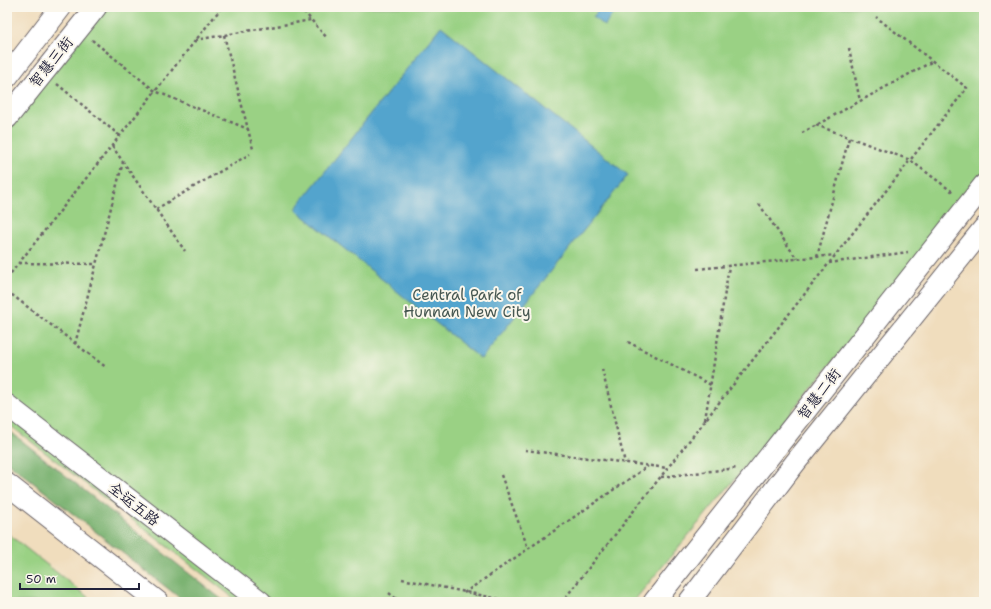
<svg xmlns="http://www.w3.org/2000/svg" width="991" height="609" font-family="'Shantell Sans','LXGW WenKai TC',sans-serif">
<rect width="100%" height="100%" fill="#fbf7ec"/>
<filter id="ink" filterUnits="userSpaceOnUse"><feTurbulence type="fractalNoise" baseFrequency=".025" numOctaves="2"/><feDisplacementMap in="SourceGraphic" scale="8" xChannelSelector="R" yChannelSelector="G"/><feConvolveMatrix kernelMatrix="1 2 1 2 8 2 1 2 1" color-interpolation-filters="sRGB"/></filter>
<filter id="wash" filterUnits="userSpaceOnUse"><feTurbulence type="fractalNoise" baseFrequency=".012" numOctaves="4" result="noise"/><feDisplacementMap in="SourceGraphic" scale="16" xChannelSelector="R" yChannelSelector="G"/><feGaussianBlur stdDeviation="0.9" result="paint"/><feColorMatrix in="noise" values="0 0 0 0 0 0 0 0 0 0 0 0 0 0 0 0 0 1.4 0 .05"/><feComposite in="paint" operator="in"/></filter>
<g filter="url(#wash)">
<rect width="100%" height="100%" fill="#f0ddbd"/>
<g fill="#9ad184" stroke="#5e7a60">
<polygon points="98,7 984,7 984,179 633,602 239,602 7,423 7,123"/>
<polygon points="7,533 94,602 7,602"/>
</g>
<polygon fill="#7bb372" stroke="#4e6a56" points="7,429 225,602 185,602 7,462"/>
<g fill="#52a4cd" stroke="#3a6384">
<polygon points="601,7 618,7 604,26 593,17"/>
<polygon points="441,26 628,175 481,359 295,209"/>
</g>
</g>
<g filter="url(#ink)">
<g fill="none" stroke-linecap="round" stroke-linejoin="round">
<defs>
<g id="major">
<polyline points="7,77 61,7"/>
<polyline points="7,118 96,7"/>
<polyline points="7,405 261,602"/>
<polyline points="7,484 158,602"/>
<polyline points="654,602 984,185"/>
<polyline points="689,602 795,463 984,228"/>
</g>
</defs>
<use href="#major" stroke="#6a6368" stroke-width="23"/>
<g stroke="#6a6368" stroke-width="2.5" stroke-dasharray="3 3" stroke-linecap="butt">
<polyline points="300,7 327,38"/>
<polyline points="224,35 253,149"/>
<polyline points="92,40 155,91 248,129"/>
<polyline points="195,40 311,20"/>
<polyline points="849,48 860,101"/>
<polyline points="57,84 120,136"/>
<polyline points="816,125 910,160 954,193"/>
<polyline points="802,133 933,61"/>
<polyline points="112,146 185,251"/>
<polyline points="759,204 797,259"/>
<polyline points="156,209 250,154"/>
<polyline points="817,257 849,138"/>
<polyline points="19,263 96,264"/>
<polyline points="829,263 908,252"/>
<polyline points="697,269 835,255"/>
<polyline points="7,278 222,7"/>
<polyline points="7,291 107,368"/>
<polyline points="628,342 711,385"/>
<polyline points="75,344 123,162"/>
<polyline points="602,369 625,463"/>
<polyline points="705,420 729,266"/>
<polyline points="525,450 667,468"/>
<polyline points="501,475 528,548"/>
<polyline points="661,477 737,468"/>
<polyline points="402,579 514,602"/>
<polyline points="389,593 400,602"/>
<polyline points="464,593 648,466"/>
<polyline points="476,602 476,595"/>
<polyline points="562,602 967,88 876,17"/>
</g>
<use href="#major" stroke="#fff" stroke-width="21"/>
</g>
</g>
<g text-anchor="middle" stroke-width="4" stroke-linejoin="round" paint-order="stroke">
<g font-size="15" fill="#22223b" stroke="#fbf7ec">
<text transform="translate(51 62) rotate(-51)" y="5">智慧三街</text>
<text transform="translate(819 394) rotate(-52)" y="5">智慧二街</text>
<text transform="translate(134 504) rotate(38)" y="5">全运五路</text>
</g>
<g font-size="15" fill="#465751" stroke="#fbf7ec">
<text x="467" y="300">Central Park of<tspan x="467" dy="17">Hunnan New City</tspan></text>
</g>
</g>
<rect width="991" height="609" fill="none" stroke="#fbf7ec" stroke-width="24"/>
<path d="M20 583v6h119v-6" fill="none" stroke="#22223b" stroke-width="2"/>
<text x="26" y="583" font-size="12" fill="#22223b" stroke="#fbf7ec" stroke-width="3" paint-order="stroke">50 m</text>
</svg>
